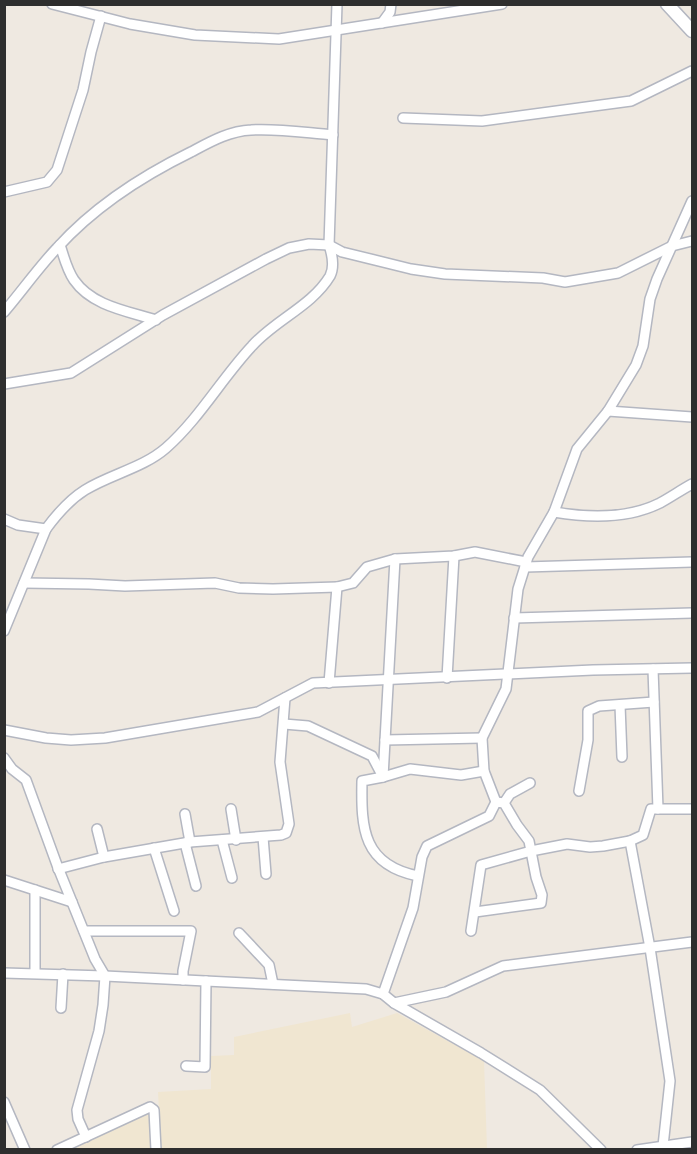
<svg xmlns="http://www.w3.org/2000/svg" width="697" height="1154" font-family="Figtree,sans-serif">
<rect width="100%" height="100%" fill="#efe9e1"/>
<g fill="#f0e6d1">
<polygon points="350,1013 352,1027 397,1013 484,1061 487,1149 161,1149 158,1092 211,1089 211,1056 234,1055 234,1037"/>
<polygon points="148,1112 151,1115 153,1149 69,1150"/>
</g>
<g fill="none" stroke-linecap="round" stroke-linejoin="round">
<defs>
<g id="street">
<polyline points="52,4 130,24 195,35 279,39 502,4"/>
<polyline points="382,23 390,12 391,4"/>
<polyline points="403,118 482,121 631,101 692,71"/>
<polyline points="4,192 47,182 57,170 83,90 91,52 101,16"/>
<path d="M60,245C64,257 67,270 74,280C92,306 127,311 156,320"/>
<path d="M4,312C22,291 38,268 57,248C94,207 142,176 191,152C210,142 229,131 251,130C276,128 307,133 333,135"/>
<polyline points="4,384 71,373 163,315 266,259 289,248 309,244 329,245 342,252 411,269 445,274 543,278 565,282 618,273 672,246 692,241"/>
<polyline points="608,411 692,417"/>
<path d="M554,512C589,518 628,519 660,503C671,497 681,490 692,484"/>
<polyline points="4,519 18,525 46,529"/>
<path d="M395,559L383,777L362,781C361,829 363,865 418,876"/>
<polyline points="525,567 692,562"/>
<polyline points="24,583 89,584 125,586 215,583 239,588 273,589 337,587"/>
<polyline points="514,618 692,613"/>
<path d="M4,631L46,529C57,514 69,500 85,490C111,474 143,468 166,448C199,419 222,378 252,346C275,320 312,306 330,276C335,266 332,254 329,245L337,4"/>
<polyline points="653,669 658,809"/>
<polyline points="447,678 454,556"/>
<polyline points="329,683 337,587 353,583 367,567 395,559 454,556 475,552 526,562"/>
<polyline points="620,705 622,757"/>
<polyline points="284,724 308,726 372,756 383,777 410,769 461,775 484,771"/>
<polyline points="4,730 46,738 71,740 105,738 258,712 313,683 593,670 692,668"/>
<polyline points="385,740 482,738"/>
<polyline points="4,758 12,769 26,780 57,865 95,959 105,976 103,1005 99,1031 77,1110 78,1119 86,1137"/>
<polyline points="579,791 588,740 588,711 599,706 654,702"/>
<polyline points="504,803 510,794 530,783"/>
<polyline points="231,809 236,840"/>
<polyline points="185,814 190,842"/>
<polyline points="97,829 104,857"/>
<polyline points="263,837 266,874"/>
<polyline points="222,840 232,878"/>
<polyline points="630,841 650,948 670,1081 663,1146"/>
<polyline points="185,843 196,886"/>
<polyline points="154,848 174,911"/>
<polyline points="58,869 104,857 190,842 281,835 286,833 289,824 280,762 285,698"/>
<polyline points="4,880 72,902"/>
<polyline points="475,912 541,903 542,895 536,877 529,841 517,825 504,803 496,802"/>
<polyline points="84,931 191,931 183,971 183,980"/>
<polyline points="471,931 481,865 531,851 567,844 590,847 603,846 630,841 643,835 651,809 692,809"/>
<polyline points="239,933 269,965 273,984"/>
<polyline points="4,973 105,976 366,989 383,994 394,1003 481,1053 540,1090 601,1150"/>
<polyline points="35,973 35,890"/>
<polyline points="383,994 413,908 422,857 427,846 489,816 496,802 484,771 482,738 506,689 518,589 528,557 554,512 577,449 608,411 636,365 643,346 650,299 657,279 692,201"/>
<polyline points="394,1003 446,992 503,966 692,942"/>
<polyline points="61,1008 63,974"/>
<polyline points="186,1066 205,1067 206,981"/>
<polyline points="4,1102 25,1150"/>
<polyline points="57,1150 150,1107 154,1110 156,1150"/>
<polyline points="637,1150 692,1142"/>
</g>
<polyline id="secondary" points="667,4 692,31"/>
</defs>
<use href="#street" stroke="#b4b7c1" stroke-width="12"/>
<use href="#secondary" stroke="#b4b7c1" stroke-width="15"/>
<use href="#street" stroke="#fff" stroke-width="9"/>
<use href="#secondary" stroke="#fff" stroke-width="12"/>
</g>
<rect width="697" height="1154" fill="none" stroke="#2e2e2e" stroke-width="12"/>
</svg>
